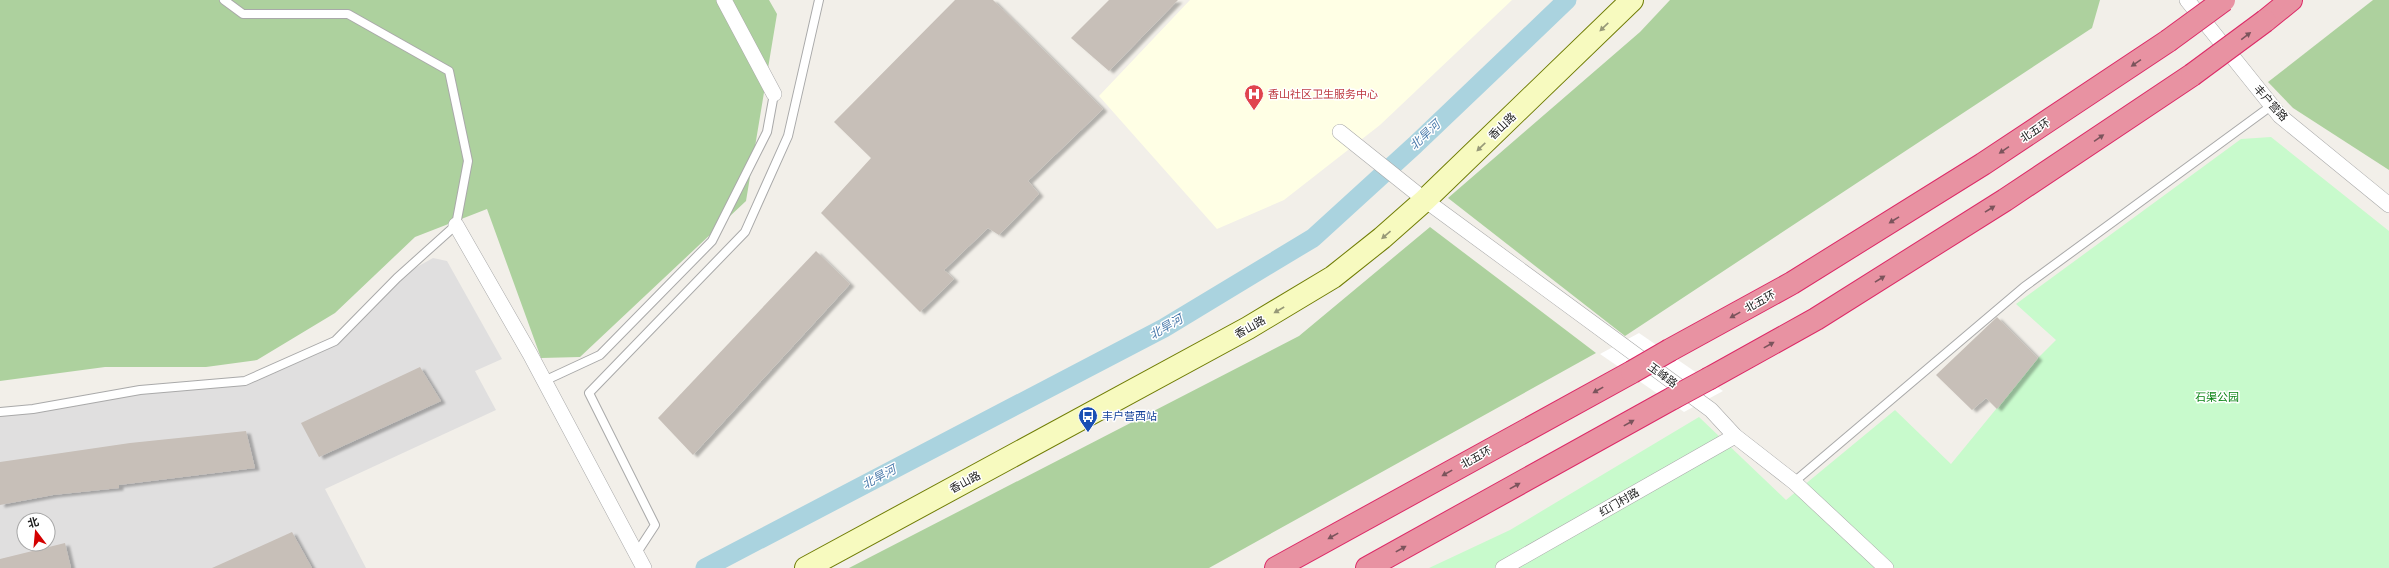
<svg xmlns="http://www.w3.org/2000/svg" width="2389" height="568" font-family="'Varela Round','Noto Sans SC',sans-serif">
<defs>
<filter id="shadow"><feDropShadow dx="4.5" dy="2.5" stdDeviation="1" flood-color="#0004"/></filter>
</defs>
<rect width="100%" height="100%" fill="#f2efe9"/>
<path fill="#e0dfdf" fill-rule="evenodd" d="M433,258L447,261L502,359L475,371L496,410L325,489L366,568H0V414L140,390L245,381L335,341L397,278ZM24,520H48V544H24Z"/>
<polygon fill="#ffffe5" points="1190,0 1512,0 1380,125 1284,200 1217,229 1099,96"/>
<g fill="#add19e">
<polygon points="0,0 769,0 777,14 746,201 580,357 541,358 487,209 415,237 335,313 257,360 206,367 105,367 0,381"/>
<polygon points="1670,0 2100,0 2092,28 1625,336 1448,198 1640,32"/>
<polygon points="2373,0 2389,0 2389,170 2293,108 2268,82"/>
<polygon points="1430,227 1596,353 1209,568 849,568 1299,336"/>
</g>
<polygon fill="#c8facc" points="2271,137 2389,231 2389,568 1429,568 1510,530 1699,417 1786,500 1895,410 1951,464 2038,358 2056,340 2016,304 2241,139"/>
<polygon fill="#fff" points="1639,333 1723,391 1684,412 1600,354"/>
<g fill="none" stroke-linecap="round" stroke-linejoin="round">
<polyline stroke="#aad3df" stroke-width="19" points="705,568 1164,328 1313,238 1415,145 1567,0"/>
</g>
<g fill="#c7bfb8" filter="url(#shadow)">
<polygon points="955,0 993,0 1103,109 1028,181 1039,194 999,235 988,228 944,270 954,279 920,312 821,213 871,158 834,122"/>
<polygon points="1109,0 1178,0 1109,71 1071,38"/>
<polygon points="816,251 850,284 693,455 658,418"/>
<polygon points="1997,317 2038,358 1997,409 1986,398 1972,410 1936,375"/>
<polygon points="420,367 441,401 319,457 301,423"/>
<polygon points="246,431 255,468 119,485 119,488 53,495 0,505 0,462 130,443"/>
<polygon points="292,532 312,568 212,568"/>
<polygon points="65,543 71,568 0,568 0,559"/>
</g>
<g fill="none" stroke-linecap="round" stroke-linejoin="round">
<defs>
<g id="lane">
<polyline points="544,381 600,355 712,241 767,132 774,94"/>
<polyline points="0,412 33,409 140,390 245,381 335,341 397,278 456,225 468,161 449,71 348,14 243,14 224,0"/>
<polyline points="1794,482 2024,287 2271,106"/>
<polyline points="636,554 655,525 589,393 745,232 788,136 819,0"/>
</g>
<g id="street">
<polyline points="724,0 774,94"/>
<polyline points="2187,0 2280,116 2389,205"/>
<polyline points="1340,132 1425,200 1711,410 1735,436 1794,482 1886,568"/>
<polyline points="456,225 530,354 644,568"/>
<polyline points="1503,568 1735,436"/>
</g>
<polyline id="secondary" points="806,568 1248,328 1333,277 1382,238 1425,200 1632,0"/>
<g id="highway">
<polyline points="2265,21 2291,0"/>
<polyline points="1670,350 1792,283 1983,164 2168,41"/>
<polyline points="1710,378 1816,319 2005,200 2192,75"/>
<polyline points="1276,568 1632,372"/>
<polyline points="1367,568 1673,398"/>
</g>
</defs>
<use href="#lane" stroke="#a9a9a9" stroke-width="10"/>
<use href="#street" stroke="#a9a9a9" stroke-width="16"/>
<use href="#secondary" stroke="#707d05" stroke-width="24"/>
<use href="#highway" stroke="#dc2a67" stroke-width="24"/>
<use href="#lane" stroke="#fff" stroke-width="8"/>
<use href="#street" stroke="#fff" stroke-width="15"/>
<use href="#secondary" stroke="#f7fabf" stroke-width="22"/>
<use href="#highway" stroke="#e892a2" stroke-width="22"/>
<defs>
<g id="highway-bridge">
<polyline points="2168,41 2224,0"/>
<polyline points="2192,75 2265,21"/>
<polyline points="1632,372 1670,350"/>
<polyline points="1673,398 1710,378"/>
</g>
</defs>
<use href="#highway-bridge" stroke="#dc2a67" stroke-width="24" stroke-linecap="butt"/>
<use href="#highway-bridge" stroke="#e892a2" stroke-width="22"/>
</g>
<defs><path id="oneway-solid" d="M-6-.8H1V-3.2L6.5 0L1 3.2V.8H-6Z"/></defs>
<g fill="#979978">
<use href="#oneway-solid" transform="translate(1604 27) rotate(136)"/>
<use href="#oneway-solid" transform="translate(1481 147) rotate(136)"/>
<use href="#oneway-solid" transform="translate(1386 235) rotate(139)"/>
<use href="#oneway-solid" transform="translate(1279 310) rotate(150)"/>
</g>
<g fill="#7b545c">
<use href="#oneway-solid" transform="translate(2246 36) rotate(-37)"/>
<use href="#oneway-solid" transform="translate(2136 63) rotate(146)"/>
<use href="#oneway-solid" transform="translate(2099 138) rotate(-34)"/>
<use href="#oneway-solid" transform="translate(2004 150) rotate(146)"/>
<use href="#oneway-solid" transform="translate(1990 209) rotate(-32)"/>
<use href="#oneway-solid" transform="translate(1894 220) rotate(148)"/>
<use href="#oneway-solid" transform="translate(1880 279) rotate(-32)"/>
<use href="#oneway-solid" transform="translate(1735 315) rotate(151)"/>
<use href="#oneway-solid" transform="translate(1769 345) rotate(-29)"/>
<use href="#oneway-solid" transform="translate(1598 390) rotate(151)"/>
<use href="#oneway-solid" transform="translate(1629 423) rotate(-29)"/>
<use href="#oneway-solid" transform="translate(1447 473) rotate(151)"/>
<use href="#oneway-solid" transform="translate(1515 486) rotate(-29)"/>
<use href="#oneway-solid" transform="translate(1333 536) rotate(151)"/>
<use href="#oneway-solid" transform="translate(1401 549) rotate(-29)"/>
</g>
<defs>
<symbol id="hospital-pin" viewBox="-11 -11 22 30"><path d="M0 17L-7.5 6A9.5 9.5 0 1 1 7.5 6Z" fill="#e0444e" stroke="#fff"/><path d="M-5-5h3v3.5h4V-5h3V5h-3V1.5h-4V5h-3Z" fill="#fff"/></symbol>
<symbol id="bus-pin" viewBox="-11 -11 22 30"><path d="M0 17L-7.5 6A9.5 9.5 0 1 1 7.5 6Z" fill="#1a4fb4" stroke="#fff"/><path d="M-5-6H5V4H4V6H2V4H-2V6H-4V4H-5ZM-3.5-4V0h7V-4ZM-3.5 1.2v1.5H-2V1.2ZM2 1.2v1.5H3.5V1.2Z" fill="#fff"/></symbol>
</defs>
<g fill-rule="evenodd">
<use href="#hospital-pin" x="1243" y="83" width="22" height="30"/>
<use href="#bus-pin" x="1077" y="405" width="22" height="30"/>
</g>
<g text-anchor="middle" stroke-width="3" stroke-linejoin="round" paint-order="stroke">
<g font-size="11" fill="#be3a42" stroke="#fff" text-anchor="start">
<text x="1268" y="98">香山社区卫生服务中心</text>
</g>
<g font-size="11" fill="#222" stroke="#fff">
<text transform="translate(2271 103) rotate(48)" y="4">丰户营路</text>
<text transform="translate(1502 126) rotate(-44)" y="4">香山路</text>
<text transform="translate(2035 130) rotate(-34)" y="4">北五环</text>
<text transform="translate(1760 301) rotate(-29)" y="4">北五环</text>
<text transform="translate(1250 327) rotate(-29)" y="4">香山路</text>
<text transform="translate(1663 375) rotate(36)" y="4">玉峰路</text>
<text transform="translate(1476 457) rotate(-29)" y="4">北五环</text>
<text transform="translate(965 482) rotate(-28)" y="4">香山路</text>
<text transform="translate(1619 502) rotate(-30)" y="4">红门村路</text>
</g>
<g font-size="11" fill="#0c8416" stroke="#fff">
<text x="2217" y="401">石渠公园</text>
</g>
<g font-size="11" fill="#164399" stroke="#fff" text-anchor="start">
<text x="1102" y="420">丰户营西站</text>
</g>
<g font-size="12" font-style="italic" fill="#4a7aab" stroke="#fff">
<text transform="translate(1425 135) rotate(-43)" y="4">北旱河</text>
<text transform="translate(1166 327) rotate(-30)" y="4">北旱河</text>
<text transform="translate(879 477) rotate(-28)" y="4">北旱河</text>
</g>
</g>
<g transform="translate(36 532) rotate(344)"><circle r="19" fill="#ffffff" stroke="#a7a7a7"/>
<path d="M0-3L7 15L0 10L-7 15Z" fill="#d40000"/>
<text y="-6" font-size="11" font-weight="bold" text-anchor="middle" fill="#222222">北</text>
</g>
</svg>
